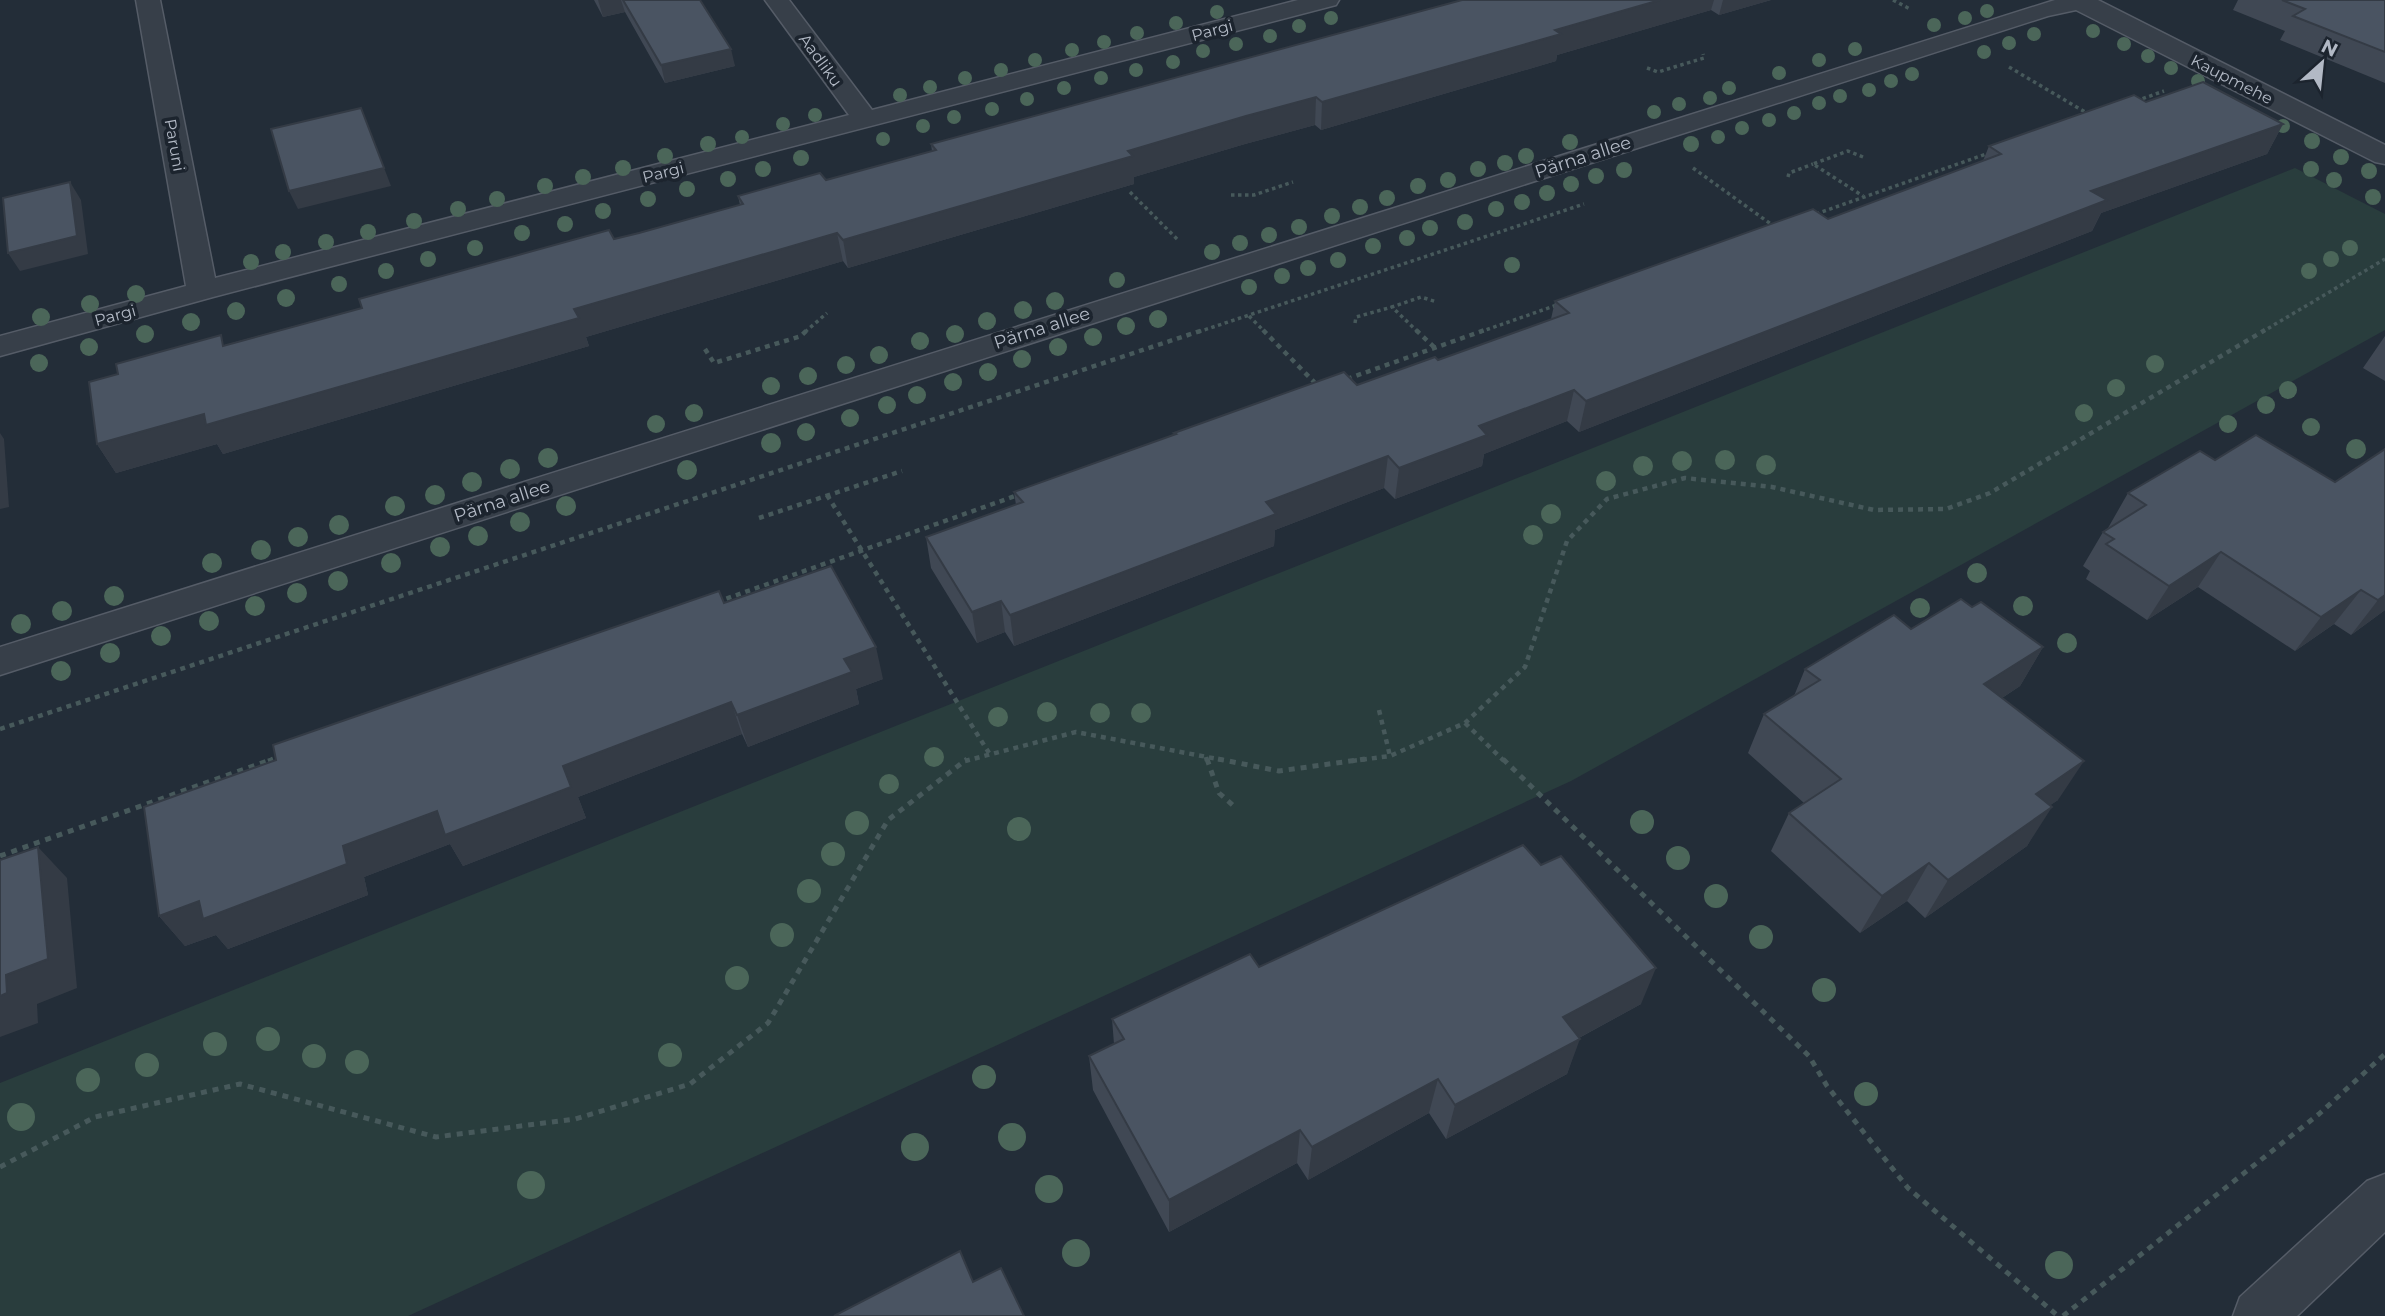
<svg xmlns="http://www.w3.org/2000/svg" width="2385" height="1316" font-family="Montserrat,sans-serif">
<rect width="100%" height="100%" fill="#232d38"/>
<polygon fill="#293d3d" points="2295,168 2385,214 2385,330 1571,781 408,1316 0,1316 0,1083"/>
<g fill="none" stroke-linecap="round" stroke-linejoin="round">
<defs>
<g id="street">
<polygon points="136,0 160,0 215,278 849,115 765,0 789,0 872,110 1298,0 1339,0 1336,5 213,297 0,356 0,336 186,286"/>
<polygon points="2055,0 2098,0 2385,145 2385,164 2375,162 2076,10 2048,16 0,675 0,647"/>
<polygon points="2385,1174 2385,1232 2297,1316 2233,1316 2240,1297 2367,1181"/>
</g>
</defs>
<use href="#street" stroke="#555c67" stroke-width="3"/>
<g stroke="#47595b" stroke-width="3.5" stroke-dasharray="3.5 3.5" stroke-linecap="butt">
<polyline points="1893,0 1910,9"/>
<polyline points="2009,67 2090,115"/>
<polyline points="1647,68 1658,72 1704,58 1703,54"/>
<polyline points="2136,101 2164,91"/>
<polyline points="1863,157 1848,151 1813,164 1863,196"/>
<polyline points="1693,168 1775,227"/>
<polyline points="1788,177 1789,173 1813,164"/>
<polyline points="1130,192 1178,240"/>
<polyline points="1231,195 1254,195 1293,182"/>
<polyline points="1816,214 1989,153"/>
<polyline points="1249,316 1265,332"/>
<polyline points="1355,323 1356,317 1392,307"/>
<polyline points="805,332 827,313"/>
<polyline points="1198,332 1584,204"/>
<polyline points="1418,332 1392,307 1421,297 1437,302"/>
<polyline points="1480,332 1557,305"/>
<polyline points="2262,332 2385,259"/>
</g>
<g stroke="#47595b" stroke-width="4.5" stroke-dasharray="5 5" stroke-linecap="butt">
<polyline points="1263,330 1317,385"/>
<polyline points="1416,330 1435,348"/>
<polyline points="705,349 714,363 801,336 807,330"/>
<polyline points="1347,379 1485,330"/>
<polyline points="827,495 989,753"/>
<polyline points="759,518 902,471"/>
<polyline points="717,602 1018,495"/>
<polyline points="1379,710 1390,756"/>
<polyline points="1465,723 1504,761"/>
<polyline points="0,729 1203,330"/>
<polyline points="1206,757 1207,761"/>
<polyline points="268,761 280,757"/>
<polyline points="965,761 1076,732 1228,761"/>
<polyline points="1352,761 1390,756 1465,723 1525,667 1567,541 1607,499 1685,478 1772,487 1874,510 1946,509 1990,493 2265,330"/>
</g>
<g stroke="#47595b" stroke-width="5" stroke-dasharray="6 6" stroke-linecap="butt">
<polyline points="1207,759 1219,793 1236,808"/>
<polyline points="1218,759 1279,771 1365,759"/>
<polyline points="1503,759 1809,1056 1827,1086 1908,1188 2058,1316"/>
<polyline points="0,856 273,759"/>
<polyline points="0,1167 95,1117 240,1084 436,1137 575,1119 690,1084 768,1023 888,820 967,759"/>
<polyline points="2063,1316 2319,1114 2385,1054"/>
</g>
<use href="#street" fill="#373f49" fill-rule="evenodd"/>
</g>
<g fill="#4b6659">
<circle cx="1987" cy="11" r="7"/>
<circle cx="1217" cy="12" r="7"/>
<circle cx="1331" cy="18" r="7"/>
<circle cx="1965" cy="18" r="7"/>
<circle cx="1176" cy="23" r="7"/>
<circle cx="1934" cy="25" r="7"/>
<circle cx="1299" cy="26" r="7"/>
<circle cx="2093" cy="31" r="7"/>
<circle cx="1137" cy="33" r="7"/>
<circle cx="2034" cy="34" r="7"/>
<circle cx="1270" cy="36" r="7"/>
<circle cx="1104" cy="42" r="7"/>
<circle cx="2009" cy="43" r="7"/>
<circle cx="1236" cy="44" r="7"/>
<circle cx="2124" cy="44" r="7"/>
<circle cx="1855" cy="49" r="7"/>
<circle cx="1072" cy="50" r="7"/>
<circle cx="1203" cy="51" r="7"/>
<circle cx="1984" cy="52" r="7"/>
<circle cx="2148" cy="56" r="7"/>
<circle cx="1035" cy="60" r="7"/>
<circle cx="1819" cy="60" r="7"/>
<circle cx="1173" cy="62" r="7"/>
<circle cx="2171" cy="68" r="7"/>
<circle cx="1001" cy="70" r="7"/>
<circle cx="1136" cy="70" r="7"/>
<circle cx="1779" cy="73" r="7"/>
<circle cx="1912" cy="74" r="7"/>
<circle cx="965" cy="78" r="7"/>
<circle cx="1101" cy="78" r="7"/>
<circle cx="1891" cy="81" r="7"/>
<circle cx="2198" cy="81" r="7"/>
<circle cx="930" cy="87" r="7"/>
<circle cx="1064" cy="88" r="7"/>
<circle cx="1729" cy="88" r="7"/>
<circle cx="1869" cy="90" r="7"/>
<circle cx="900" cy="95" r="7"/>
<circle cx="1840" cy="96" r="7"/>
<circle cx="1710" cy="98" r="7"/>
<circle cx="1027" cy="99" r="7"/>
<circle cx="1819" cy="103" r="7"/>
<circle cx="1679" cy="104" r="7"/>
<circle cx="992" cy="109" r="7"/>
<circle cx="1654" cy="112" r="7"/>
<circle cx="1794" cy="113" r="7"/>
<circle cx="815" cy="115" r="7"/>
<circle cx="954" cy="117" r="7"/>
<circle cx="1769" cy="120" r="7"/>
<circle cx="783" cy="124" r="7"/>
<circle cx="923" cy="126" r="7"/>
<circle cx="2283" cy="126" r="7"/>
<circle cx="1742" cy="128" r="7"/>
<circle cx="742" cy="137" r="7"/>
<circle cx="1718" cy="137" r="7"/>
<circle cx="883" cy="139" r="7"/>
<circle cx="2312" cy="141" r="8"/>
<circle cx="1570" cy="142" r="8"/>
<circle cx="708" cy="144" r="8"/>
<circle cx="1691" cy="144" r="8"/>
<circle cx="665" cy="156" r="8"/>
<circle cx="1526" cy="156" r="8"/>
<circle cx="2341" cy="157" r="8"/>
<circle cx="801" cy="158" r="8"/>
<circle cx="1505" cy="163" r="8"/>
<circle cx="623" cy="168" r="8"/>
<circle cx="763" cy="169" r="8"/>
<circle cx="1478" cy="169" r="8"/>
<circle cx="2311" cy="169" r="8"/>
<circle cx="1624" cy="170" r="8"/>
<circle cx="2369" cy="171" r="8"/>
<circle cx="1596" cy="176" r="8"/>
<circle cx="583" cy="177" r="8"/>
<circle cx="728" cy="179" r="8"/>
<circle cx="1448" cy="180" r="8"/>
<circle cx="2334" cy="180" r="8"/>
<circle cx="1571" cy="184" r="8"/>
<circle cx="545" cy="186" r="8"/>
<circle cx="1418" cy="186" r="8"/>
<circle cx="687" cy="189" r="8"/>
<circle cx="1547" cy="193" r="8"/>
<circle cx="2373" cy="197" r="8"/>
<circle cx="1387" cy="198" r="8"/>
<circle cx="497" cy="199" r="8"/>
<circle cx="648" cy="199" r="8"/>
<circle cx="1522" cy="202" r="8"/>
<circle cx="1360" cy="207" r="8"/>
<circle cx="458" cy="209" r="8"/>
<circle cx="1496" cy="209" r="8"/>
<circle cx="603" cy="211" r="8"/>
<circle cx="1332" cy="216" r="8"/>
<circle cx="414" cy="221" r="8"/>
<circle cx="1465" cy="222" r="8"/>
<circle cx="565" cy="224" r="8"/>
<circle cx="1299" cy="227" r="8"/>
<circle cx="1430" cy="228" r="8"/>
<circle cx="368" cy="232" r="8"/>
<circle cx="522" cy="233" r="8"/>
<circle cx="1269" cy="235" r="8"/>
<circle cx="1407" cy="238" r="8"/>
<circle cx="326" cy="242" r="8"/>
<circle cx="1240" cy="243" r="8"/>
<circle cx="1373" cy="246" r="8"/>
<circle cx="475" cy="248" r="8"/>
<circle cx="2350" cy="248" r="8"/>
<circle cx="283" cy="252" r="8"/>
<circle cx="1212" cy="252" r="8"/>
<circle cx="428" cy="259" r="8"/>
<circle cx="2331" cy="259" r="8"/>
<circle cx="1338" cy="260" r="8"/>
<circle cx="251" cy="262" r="8"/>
<circle cx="1512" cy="265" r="8"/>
<circle cx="1308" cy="268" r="8"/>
<circle cx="386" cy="271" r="8"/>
<circle cx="2309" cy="271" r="8"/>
<circle cx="1282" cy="276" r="8"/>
<circle cx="1117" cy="280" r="8"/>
<circle cx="339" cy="284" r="8"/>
<circle cx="1249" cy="287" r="8"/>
<circle cx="136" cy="294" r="9"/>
<circle cx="286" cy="298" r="9"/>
<circle cx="1055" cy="301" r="9"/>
<circle cx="90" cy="304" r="9"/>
<circle cx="1023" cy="310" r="9"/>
<circle cx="236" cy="311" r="9"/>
<circle cx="41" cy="317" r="9"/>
<circle cx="1158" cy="319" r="9"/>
<circle cx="987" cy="321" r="9"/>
<circle cx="191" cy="322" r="9"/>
<circle cx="1126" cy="326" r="9"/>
<circle cx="145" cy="334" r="9"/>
<circle cx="955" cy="334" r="9"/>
<circle cx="1093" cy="337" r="9"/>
<circle cx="920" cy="341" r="9"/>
<circle cx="89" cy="347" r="9"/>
<circle cx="1058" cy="347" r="9"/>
<circle cx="879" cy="355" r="9"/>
<circle cx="1022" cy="359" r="9"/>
<circle cx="39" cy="363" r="9"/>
<circle cx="2155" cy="364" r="9"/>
<circle cx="846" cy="365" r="9"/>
<circle cx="988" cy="372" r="9"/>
<circle cx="808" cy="376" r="9"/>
<circle cx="953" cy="382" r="9"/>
<circle cx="771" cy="386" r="9"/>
<circle cx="2116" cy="388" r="9"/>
<circle cx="2288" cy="390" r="9"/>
<circle cx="917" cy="395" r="9"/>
<circle cx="887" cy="405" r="9"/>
<circle cx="2266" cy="405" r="9"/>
<circle cx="694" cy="413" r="9"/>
<circle cx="2084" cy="413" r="9"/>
<circle cx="850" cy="418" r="9"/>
<circle cx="656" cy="424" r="9"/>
<circle cx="2228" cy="424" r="9"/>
<circle cx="2311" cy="427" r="9"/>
<circle cx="806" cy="432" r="9"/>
<circle cx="771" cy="443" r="10"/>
<circle cx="2356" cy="449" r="10"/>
<circle cx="548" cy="458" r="10"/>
<circle cx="1725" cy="460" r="10"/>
<circle cx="1682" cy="461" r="10"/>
<circle cx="1766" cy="465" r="10"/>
<circle cx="1643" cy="466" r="10"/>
<circle cx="510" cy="469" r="10"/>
<circle cx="687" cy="470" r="10"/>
<circle cx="1606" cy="481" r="10"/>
<circle cx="472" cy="482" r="10"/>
<circle cx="435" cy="495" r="10"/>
<circle cx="395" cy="506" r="10"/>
<circle cx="566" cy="506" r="10"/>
<circle cx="1551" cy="514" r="10"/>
<circle cx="520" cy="522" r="10"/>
<circle cx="339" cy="525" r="10"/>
<circle cx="1533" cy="535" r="10"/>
<circle cx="478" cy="536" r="10"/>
<circle cx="298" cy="537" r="10"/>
<circle cx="440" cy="547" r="10"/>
<circle cx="261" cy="550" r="10"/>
<circle cx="212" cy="563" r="10"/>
<circle cx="391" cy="563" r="10"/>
<circle cx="1977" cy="573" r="10"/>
<circle cx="338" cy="581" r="10"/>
<circle cx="297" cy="593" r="10"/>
<circle cx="114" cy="596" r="10"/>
<circle cx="255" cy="606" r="10"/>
<circle cx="2023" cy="606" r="10"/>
<circle cx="1920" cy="608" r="10"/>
<circle cx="62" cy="611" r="10"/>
<circle cx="209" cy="621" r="10"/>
<circle cx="21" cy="624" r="10"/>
<circle cx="161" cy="636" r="10"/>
<circle cx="2067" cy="643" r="10"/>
<circle cx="110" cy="653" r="10"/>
<circle cx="61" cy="671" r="10"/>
<circle cx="1047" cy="712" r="10"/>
<circle cx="1100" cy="713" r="10"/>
<circle cx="1141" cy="713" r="10"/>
<circle cx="998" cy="717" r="10"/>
<circle cx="934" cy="757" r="10"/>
<circle cx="889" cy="784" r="10"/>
<circle cx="1642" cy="822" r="12"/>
<circle cx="857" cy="823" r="12"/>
<circle cx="1019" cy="829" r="12"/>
<circle cx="833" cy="854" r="12"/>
<circle cx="1678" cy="858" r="12"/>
<circle cx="809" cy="891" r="12"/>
<circle cx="1716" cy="896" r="12"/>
<circle cx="782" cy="935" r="12"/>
<circle cx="1761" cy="937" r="12"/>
<circle cx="737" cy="978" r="12"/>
<circle cx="1824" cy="990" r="12"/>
<circle cx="268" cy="1039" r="12"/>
<circle cx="215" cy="1044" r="12"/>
<circle cx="670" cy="1055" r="12"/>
<circle cx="314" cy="1056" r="12"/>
<circle cx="357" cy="1062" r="12"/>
<circle cx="147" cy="1065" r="12"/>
<circle cx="984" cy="1077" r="12"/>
<circle cx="88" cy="1080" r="12"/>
<circle cx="1866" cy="1094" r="12"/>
<circle cx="21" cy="1117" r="14"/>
<circle cx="1012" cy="1137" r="14"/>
<circle cx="915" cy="1147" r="14"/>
<circle cx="531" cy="1185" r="14"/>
<circle cx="1049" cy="1189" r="14"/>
<circle cx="1076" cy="1253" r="14"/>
<circle cx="2059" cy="1265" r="14"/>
</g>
<g fill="#404854">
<polygon points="594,0 700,0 735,66 665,83 625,12 603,17"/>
<polygon points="1462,0 1771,0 1719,15 1711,10 1557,55 1556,61 1321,130 1315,125 1245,144 1134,177 1134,184 848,268 843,261 586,337 589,346 223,454 217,444 116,473 97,444 118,374 740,205 738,196 826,180 932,151 931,144"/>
<polygon points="2238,0 2385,0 2385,83 2280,40 2285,31 2233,10"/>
<polygon points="2146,102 2283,124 2267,154 2101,213 2092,231 1579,432 1567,421 1484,454 1482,466 1395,499 1384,488 1275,530 1274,546 1014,646 1005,632 977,643 931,568 926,537 1016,505 1014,492 1174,435 1174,433 1357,385 1438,360 1551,319 1555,301 1828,219 1983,161 1989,146"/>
<polygon points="2385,336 2385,381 2363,368"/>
<polygon points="2385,449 2385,610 2351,635 2334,624 2295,651 2198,587 2147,620 2086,579 2090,571 2083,566 2103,532 2108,528 2128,493 2215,460 2335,482"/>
<polygon points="724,603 883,679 856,689 859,704 748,747 742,734 578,797 586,818 463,866 450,844 364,877 368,895 228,949 216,935 185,946 159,916"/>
<polygon points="1972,607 2043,647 2020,686 2002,698 2058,800 2050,805 2027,846 1925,918 1907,901 1860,933 1771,851 1789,813 1804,803 1748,753 1764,714 1794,696 1805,669"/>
<polygon points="1259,967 1641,1004 1579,1038 1567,1074 1446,1139 1429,1113 1308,1180 1297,1163 1169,1232 1093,1090 1089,1056 1114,1044 1112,1019"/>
</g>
<g fill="#343b45">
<polygon points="598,0 621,0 625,12 603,17"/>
<polygon points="1660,0 1714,0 1711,10 1557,55 1556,61 1321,130 1322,102 1555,30"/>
<polygon points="1723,0 1771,0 1719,15"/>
<polygon points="731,49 735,66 665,83 661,65"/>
<polygon points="1316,97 1315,125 1245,144 1134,177 1134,184 848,268 843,240 1128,151 1246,116"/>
<polygon points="2283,124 2267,154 2101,213 2092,231 1579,432 1586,401 2091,191"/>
<polygon points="368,126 391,186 298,209 289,191"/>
<polygon points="70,182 81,200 88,254 20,271 8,253"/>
<polygon points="837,233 843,261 586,337 589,346 223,454 217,444 116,473 97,444"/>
<polygon points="1574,390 1567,421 1484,454 1482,466 1395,499 1399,468 1479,426"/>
<polygon points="0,433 4,439 9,507 0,509"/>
<polygon points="1388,456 1384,488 1275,530 1274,546 1014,646 1010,615 1266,502"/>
<polygon points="2221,552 2198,587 2147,620 2169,586"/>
<polygon points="2361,590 2334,624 2295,651 2321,617"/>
<polygon points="2385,595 2385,610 2351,635 2378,600"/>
<polygon points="1001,601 1005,632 977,643 972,612"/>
<polygon points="876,647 883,679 856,689 859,704 748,747 737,715 844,659"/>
<polygon points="2043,647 2020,686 1962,724 1984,684"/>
<polygon points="731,702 742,734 578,797 586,818 463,866 450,844 364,877 368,895 228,949 216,935 185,946 159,916 343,846 563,766"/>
<polygon points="2084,761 2058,800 2011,833 2036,794"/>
<polygon points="2052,807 2027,846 1925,918 1948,880"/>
<polygon points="38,847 67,878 77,988 37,1004 38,1023 0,1037 0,996"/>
<polygon points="1929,863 1907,901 1860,933 1882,896"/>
<polygon points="1656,968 1641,1004 1551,1053 1563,1017"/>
<polygon points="1580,1039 1567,1074 1446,1139 1455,1105"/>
<polygon points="1438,1079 1429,1113 1308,1180 1312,1147"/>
<polygon points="1300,1130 1297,1163 1169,1232 1169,1200"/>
</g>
<g fill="#4a5462" stroke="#343b45" stroke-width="2">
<polygon points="623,0 700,0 731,49 661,65"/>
<polygon points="1462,0 1660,0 1555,30 1561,34 1322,102 1316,97 1246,116 1128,151 1133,156 843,240 837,233 574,309 579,318 206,425 204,414 97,444 89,382 118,374 116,364 221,335 223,346 362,308 359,299 609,230 614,239 639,233 743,204 738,196 820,173 826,180 936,150 931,144"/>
<polygon points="2282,0 2385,0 2385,52 2293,16 2305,9"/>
<polygon points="2203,82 2283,124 2091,191 2107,200 1586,401 1574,390 1479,426 1487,435 1399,468 1388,456 1266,502 1276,514 1010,615 1001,601 972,612 926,537 1023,502 1014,492 1176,434 1174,433 1344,372 1357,385 1435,357 1438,360 1569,313 1555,301 1813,209 1828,219 2001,154 1989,146 2134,95 2146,102"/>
<polygon points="361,108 384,168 289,191 271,129"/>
<polygon points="70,182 77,236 8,253 3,198"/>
<polygon points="2256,435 2335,482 2385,449 2385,595 2378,600 2361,590 2321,617 2221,552 2169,586 2106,544 2114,539 2103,532 2146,505 2128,493 2200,451 2215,460"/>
<polygon points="831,566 876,647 844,659 852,672 737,715 731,702 563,766 571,787 445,835 437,811 343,846 347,864 203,919 199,901 159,916 144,807 276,760 273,745 719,591 724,603"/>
<polygon points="1961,599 1972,607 1981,602 2043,647 1984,684 2084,761 2036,794 2052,807 1948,880 1929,863 1882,896 1789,813 1841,779 1764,714 1820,680 1805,669 1894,615 1911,629"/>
<polygon points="1523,845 1541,865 1561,856 1656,968 1563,1017 1580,1039 1455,1105 1438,1079 1312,1147 1300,1130 1169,1200 1089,1056 1124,1039 1112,1019 1250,954 1259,967"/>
<polygon points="38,847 48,959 6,975 7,993 0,996 0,860"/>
<polygon points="960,1251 973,1282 1001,1268 1024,1316 834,1316"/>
</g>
<g text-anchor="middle" stroke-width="7" stroke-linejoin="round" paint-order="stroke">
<g font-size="16" fill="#b2b9c5" stroke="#1c242e">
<text transform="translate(1212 30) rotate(-15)" y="6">Pargi</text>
<text transform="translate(821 60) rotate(54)" y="6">Aadliku</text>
<text transform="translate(2232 79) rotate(27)" y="6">Kaupmehe</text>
<text transform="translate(175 145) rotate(80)" y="6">Paruni</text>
<text transform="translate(663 172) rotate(-14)" y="6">Pargi</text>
<text transform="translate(115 315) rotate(-15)" y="6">Pargi</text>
</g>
<g font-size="18" fill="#b2b9c5" stroke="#1c242e">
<text transform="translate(1583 157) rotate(-18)" y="6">Pärna allee</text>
<text transform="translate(1042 328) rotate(-18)" y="6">Pärna allee</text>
<text transform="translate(502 501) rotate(-18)" y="6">Pärna allee</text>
</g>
</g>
<g transform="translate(2322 63) rotate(27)" stroke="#1c242e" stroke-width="5" paint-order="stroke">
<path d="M0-5L12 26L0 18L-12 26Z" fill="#b2b9c5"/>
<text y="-10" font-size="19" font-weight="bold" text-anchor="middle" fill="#b2b9c5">N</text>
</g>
</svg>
